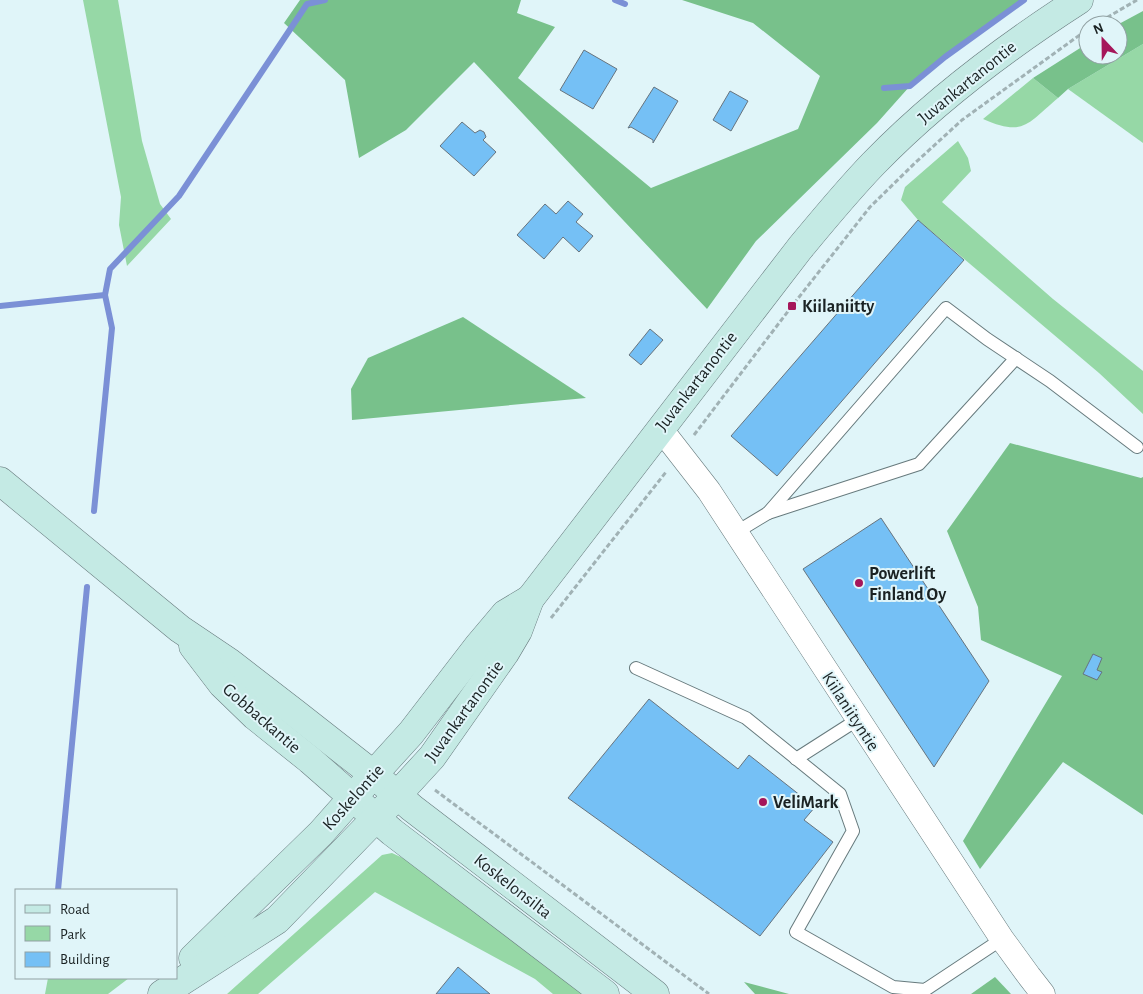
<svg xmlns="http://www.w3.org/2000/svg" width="1143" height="994" font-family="'Alegreya Sans',sans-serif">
<rect width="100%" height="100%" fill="#e0f5f9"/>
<g fill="#96d8a6">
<polygon points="83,0 118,0 142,141 160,204 171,219 127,266 119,225 121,197"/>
<polygon points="1143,44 1143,143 1068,89"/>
<path d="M1033,78L1058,98C1027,124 1024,137 983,119Z"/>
<polygon points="958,141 968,158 971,171 942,202 1053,299 1143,371 1143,414 1099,373 918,220 901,200 905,187"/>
<polygon points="392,853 405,859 589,994 553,994 535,979 375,892 258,994 227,994 382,855"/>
<polygon points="48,978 129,978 108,994 45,994"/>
</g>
<g fill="#78c18b">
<polygon points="300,0 521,0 517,13 555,27 518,78 651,188 798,129 820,76 753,23 682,0 1024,0 945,57 910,86 877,123 756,241 707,309 474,62 406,130 359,158 345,80 284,23"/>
<polygon points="1143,11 1143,44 1068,89 1058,98 1033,78 1088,43 1088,55 1118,55 1117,25"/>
<polygon points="463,317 586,398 352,420 351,389 368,358"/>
<polygon points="1010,443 1141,478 1143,477 1143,815 1063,762 980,869 963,841 1062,676 981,640 978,607 947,531"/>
<polygon points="995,977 1011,994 971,994"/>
<polygon points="744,982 789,994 755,994"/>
</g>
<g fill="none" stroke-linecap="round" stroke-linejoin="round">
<g stroke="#7b90d6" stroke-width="6">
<polyline points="615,0 625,4"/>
<polyline points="884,88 910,86 945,57 1024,0"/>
<polyline points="0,306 105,295 110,269 179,196 307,4 325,0"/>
<polyline points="94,511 112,328 105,295"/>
<polyline points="58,890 87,587"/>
</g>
</g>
<g fill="#75c0f5" stroke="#67747e">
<polygon points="584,50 617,69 593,109 560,90"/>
<polygon points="654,87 678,101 653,143 653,140 631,127 628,128"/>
<polygon points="730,91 748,101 731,131 713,120"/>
<polygon points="462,122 475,133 480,130 484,132 486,137 483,140 496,152 474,176 440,146"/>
<polygon points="568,201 583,214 576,222 593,236 579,252 563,237 544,259 517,235 545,204 556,214"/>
<polygon points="918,220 964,260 777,476 731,436"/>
<polygon points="650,329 663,340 641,365 629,355"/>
<polygon points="881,518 989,681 934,767 803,569"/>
<polygon points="1093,654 1102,658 1097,670 1102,672 1097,680 1083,674"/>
<polygon points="649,699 738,769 749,755 815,807 804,820 833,842 760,936 568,798"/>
<polygon points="458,967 490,994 436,994"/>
</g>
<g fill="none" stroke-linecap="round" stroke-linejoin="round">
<defs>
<g id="lane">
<polyline points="768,513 919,464 1016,358"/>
<polyline points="735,533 768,513 946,308 987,339 1050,381 1137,447"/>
<polyline points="636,668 746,718 840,794 853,831 796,932 893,987 925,990 1002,939"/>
<polyline points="796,759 857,720"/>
</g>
<polyline id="street" points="660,428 709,491 1002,939 1029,976 1043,994"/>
<g id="secondary">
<polyline points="0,481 180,629 229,662 295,713 374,775 412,808 655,994"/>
<polyline points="193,646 222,684 255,716 310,760 392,832 605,994"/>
<polyline points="193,958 321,833 352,798 411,733 478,646 505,614 530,599"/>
<path d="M162,994L277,920L376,818L432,757L505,653L518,631L530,599L800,248C824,219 847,191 873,164C934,101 1006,47 1079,0"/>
</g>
</defs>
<use href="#lane" stroke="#677a7d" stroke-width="14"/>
<use href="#street" stroke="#677a7d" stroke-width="25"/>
<use href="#secondary" stroke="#677a7d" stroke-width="29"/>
<g stroke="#a1b2b5" stroke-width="3" stroke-dasharray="5 2.5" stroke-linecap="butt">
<polyline points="1094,25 1137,0"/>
<polyline points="694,435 792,306 870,207 915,163 962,120 1088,29"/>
<polyline points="551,618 666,472"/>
<polyline points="435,790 709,994"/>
</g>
<use href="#lane" stroke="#fff" stroke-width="12"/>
<use href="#street" stroke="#fff" stroke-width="24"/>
<use href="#secondary" stroke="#c4eae4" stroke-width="28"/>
</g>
<g fill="#a5165a" stroke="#e0f5f9" stroke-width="2">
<rect x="787" y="301" width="10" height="10" rx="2.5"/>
<circle cx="859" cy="583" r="5"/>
<circle cx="763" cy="802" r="5"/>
</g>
<g text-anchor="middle" stroke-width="4" stroke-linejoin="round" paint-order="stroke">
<g font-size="18" fill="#1a2223" stroke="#e0f5f9">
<text transform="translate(967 82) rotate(-39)" y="6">Juvankartanontie</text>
<text transform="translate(696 381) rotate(-52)" y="6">Juvankartanontie</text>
<text transform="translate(464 711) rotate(-54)" y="6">Juvankartanontie</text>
<text transform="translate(851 711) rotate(57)" y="6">Kiilaniityntie</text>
<text transform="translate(262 718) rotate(41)" y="6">Gobbackantie</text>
<text transform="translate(353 797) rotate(-48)" y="6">Koskelontie</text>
<text transform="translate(513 886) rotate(38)" y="6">Koskelonsilta</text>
</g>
<g font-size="18" font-weight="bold" fill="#1a2223" stroke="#e0f5f9" text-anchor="start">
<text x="802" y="312">Kiilaniitty</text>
<text x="869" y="579">Powerlift<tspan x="869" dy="21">Finland Oy</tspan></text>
<text x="773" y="808">VeliMark</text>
</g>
</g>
<rect x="15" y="889" width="162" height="90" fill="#e0f5f9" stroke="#91a1a3"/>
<rect x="25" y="905" width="25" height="8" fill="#c4eae4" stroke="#91a1a3"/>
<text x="60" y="914" font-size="15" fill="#1a2223">Road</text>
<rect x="25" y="926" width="25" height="15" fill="#96d8a6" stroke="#91a1a3"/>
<text x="60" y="939" font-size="15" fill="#1a2223">Park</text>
<rect x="25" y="952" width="25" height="15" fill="#75c0f5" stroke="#91a1a3"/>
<text x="60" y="964" font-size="15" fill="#1a2223">Building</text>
<g transform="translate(1103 40) rotate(338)"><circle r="24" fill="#e0f5f9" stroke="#91a1a3"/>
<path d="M0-4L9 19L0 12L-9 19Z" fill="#a5165a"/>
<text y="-8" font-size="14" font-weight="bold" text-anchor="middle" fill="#1a2223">N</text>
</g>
</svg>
